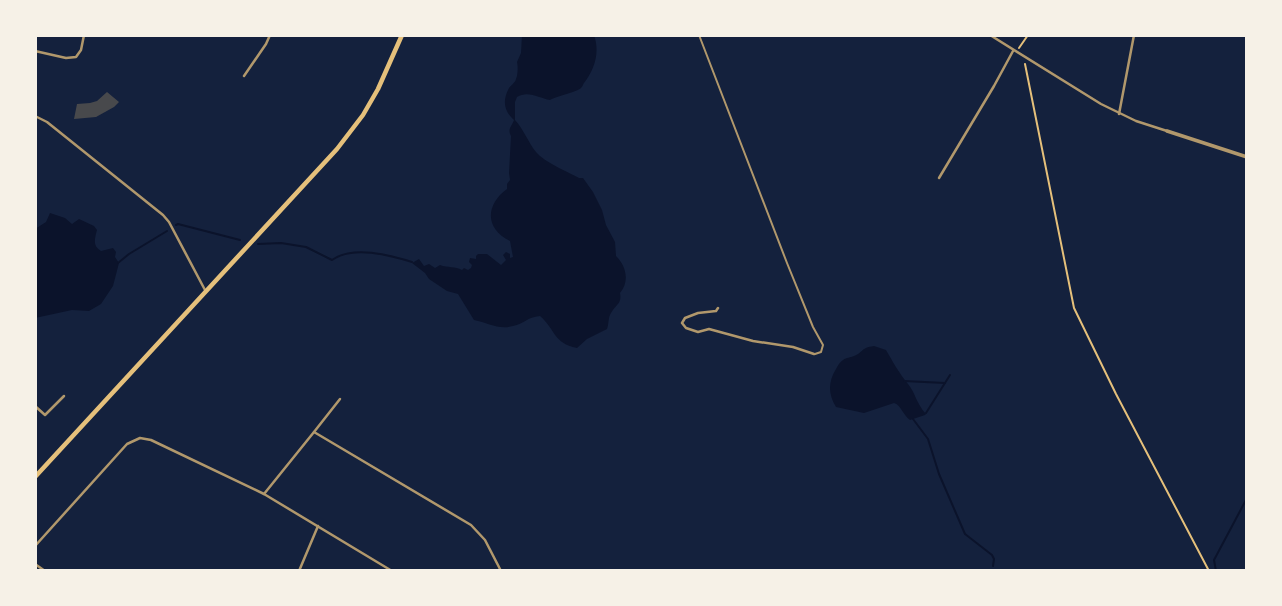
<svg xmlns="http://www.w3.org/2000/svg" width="1282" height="606" font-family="Georgia,serif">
<rect width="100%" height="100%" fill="#14213d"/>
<g fill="#0b132b">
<path d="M522,35H594C600,52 595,69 584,83C583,84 583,86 581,88C577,92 557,96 550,100C539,98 528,90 517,97L515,102V120C524,130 528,142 536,152C544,162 568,172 579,178H583L593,192L602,210L606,225L615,242L616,256C626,266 630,281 620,293C622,304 616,304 611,313C608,317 609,324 607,329L587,339L577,348C553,343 556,330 540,316C527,317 524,324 513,326C499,330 488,323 474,320L458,294L447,291L429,279L425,273L412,263L419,259L424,266L429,264L435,268L440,265C448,268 455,266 462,270L464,268L468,270L471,268L472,265L469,262L470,258L476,259V256L478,254H487L501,265L506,260L503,255L506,252L510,254V258L513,257L510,241C485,229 485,205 507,189V184L510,180L509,173L511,136C507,129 512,126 514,120C504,111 502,101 509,88C511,85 515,83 516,79C518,75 518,66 517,62L521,53Z"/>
<path d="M50,213L65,218L72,224L79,219L94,226L97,230C95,238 92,246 101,251L113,248L116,252L115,257L119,263L113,286L101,304L89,311L72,310L35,318V229L46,222Z"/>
<path d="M874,346L886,350C893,362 899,373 908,384C915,392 916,403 926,414L925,415L910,420C903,415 901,405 894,403L864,413L836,407C828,394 828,382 836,369C838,365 840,362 843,360C847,357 850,358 854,356C864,352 860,348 874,346Z"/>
</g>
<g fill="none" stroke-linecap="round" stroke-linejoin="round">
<g stroke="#0b132b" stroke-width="2">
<polyline points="176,225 178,224 240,240"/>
<path d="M258,244L281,243L306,247L332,260C353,245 389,255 412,262"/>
<polyline points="118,263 129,254 167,231"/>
<polyline points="904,381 945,383"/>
<polyline points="926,413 950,375"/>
<polyline points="913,419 928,439 939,474 965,534 992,555 994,559 993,566"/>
<polyline points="1216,571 1214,560 1247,498"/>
</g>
</g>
<polygon fill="#48494c" points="107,92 119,102 114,107 96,117 74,119 77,104 90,103 97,101"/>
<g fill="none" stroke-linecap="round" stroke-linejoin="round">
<g stroke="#e5c07b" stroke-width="2">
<polyline points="1019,48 1028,35"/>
<polyline points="1025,64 1074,308 1116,394 1209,571"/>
</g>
<polyline stroke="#b1986c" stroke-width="2" points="699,35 787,263 813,327 823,345 821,352 815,354"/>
<g stroke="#b1986c" stroke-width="2.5">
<polyline points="990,35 1101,104 1136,121 1167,131"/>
<polyline points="35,51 66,58 76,57 81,50 84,35"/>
<polyline points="244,76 266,44 270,35"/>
<polyline points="1119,114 1134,35"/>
<polyline points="35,116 47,122 163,215 169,222 205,290"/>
<polyline points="939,178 994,86 1013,51"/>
<polyline points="718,308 716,311 698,313 685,318 682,323 686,328 698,332 709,329 753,341 793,347 814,354"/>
<polyline points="35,406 45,415 64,396"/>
<polyline points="314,432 340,399"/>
<polyline points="264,494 314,432 471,525 485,540 501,571"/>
<polyline points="35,546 127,444 140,438 151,440 264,494 392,571"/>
<polyline points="35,564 45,571"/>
<polyline points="299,571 318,526"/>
</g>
<polyline stroke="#b1986c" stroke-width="3.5" points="1167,131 1247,157"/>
<polyline stroke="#e5c07b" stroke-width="4.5" points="35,477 337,149 363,115 378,89 402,35"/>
</g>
<rect width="1282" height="606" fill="none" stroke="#f6f1e7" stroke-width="74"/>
</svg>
